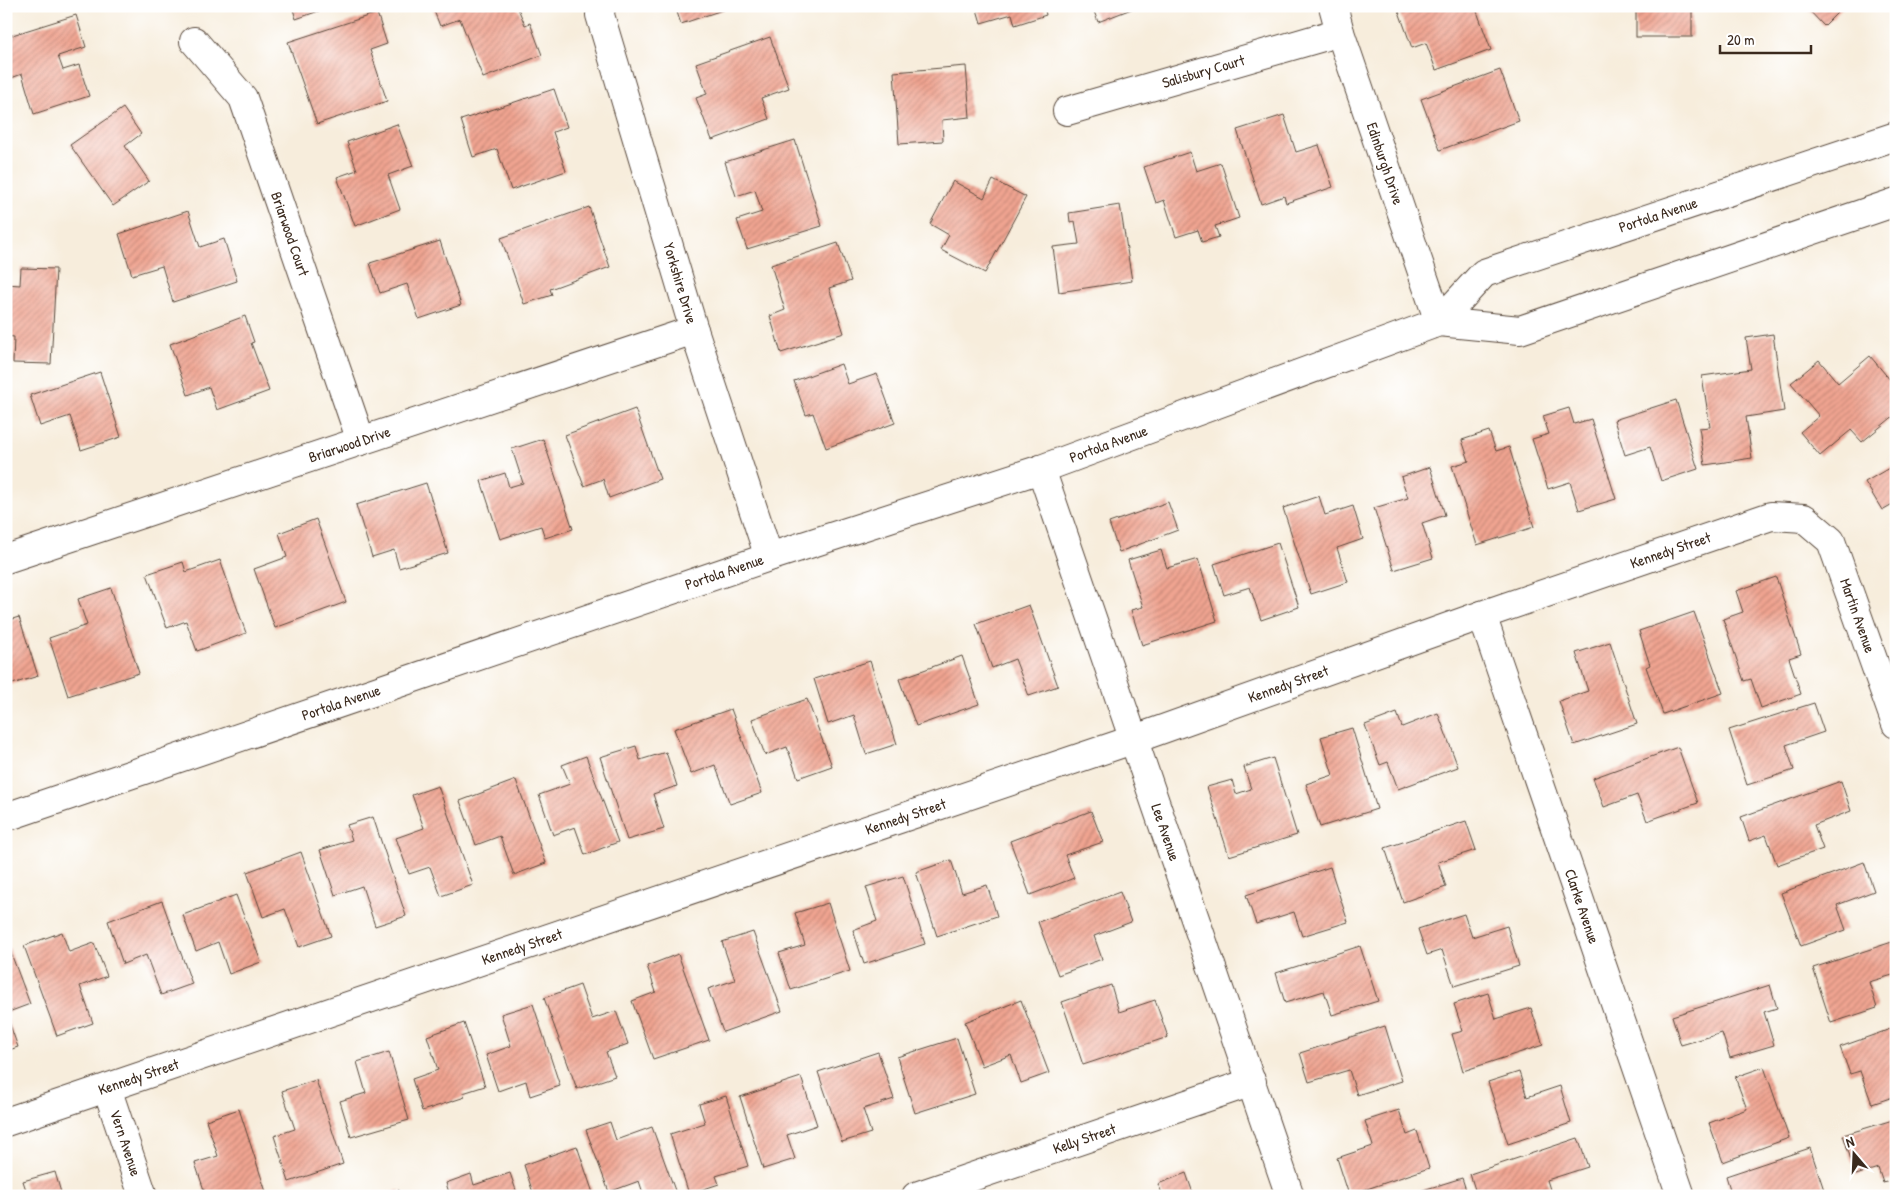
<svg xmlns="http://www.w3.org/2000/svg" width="1902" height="1202" font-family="'Patrick Hand',sans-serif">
<defs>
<pattern id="building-hatch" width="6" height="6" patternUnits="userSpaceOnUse" patternTransform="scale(1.25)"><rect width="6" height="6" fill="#f0a491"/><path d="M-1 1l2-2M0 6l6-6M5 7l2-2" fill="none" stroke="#c48676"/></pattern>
</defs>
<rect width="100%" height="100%" fill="#fff"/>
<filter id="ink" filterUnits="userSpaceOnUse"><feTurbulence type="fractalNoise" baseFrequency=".02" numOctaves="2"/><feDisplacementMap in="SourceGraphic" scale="10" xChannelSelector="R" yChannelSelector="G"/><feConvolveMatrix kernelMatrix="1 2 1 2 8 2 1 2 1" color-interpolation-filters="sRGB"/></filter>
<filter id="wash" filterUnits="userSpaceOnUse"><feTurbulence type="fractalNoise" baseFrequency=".0096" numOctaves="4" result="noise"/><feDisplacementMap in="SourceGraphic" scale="20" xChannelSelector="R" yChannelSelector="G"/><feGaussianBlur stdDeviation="1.12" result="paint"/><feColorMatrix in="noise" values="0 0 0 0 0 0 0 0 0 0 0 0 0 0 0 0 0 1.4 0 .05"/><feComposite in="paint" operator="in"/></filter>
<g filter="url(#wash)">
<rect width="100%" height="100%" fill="#f7eddc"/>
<g id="blocks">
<g fill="url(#building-hatch)">
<polygon points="292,6 330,6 330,7 296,19"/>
<polygon points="432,6 517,6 525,25 530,23 542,55 483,78 460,19 440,26"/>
<polygon points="675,6 731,6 731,7 681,24"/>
<polygon points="976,6 1044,6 1046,15 1015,25 1012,14 981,23"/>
<polygon points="1092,6 1139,6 1098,22"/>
<polygon points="1397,6 1475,6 1491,50 1436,70 1426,43 1412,48"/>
<rect x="1636" y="6" width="56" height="31"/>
<polygon points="1805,6 1844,6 1824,26"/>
<polygon points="377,13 387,44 370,50 387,101 317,124 288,42"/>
<polygon points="76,15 86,47 58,56 63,70 79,65 89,96 34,114 22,74 6,80 6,37"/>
<polygon points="770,37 789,88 761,98 769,119 712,140 696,98 707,94 696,63"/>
<polygon points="966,66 970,117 942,120 943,141 899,144 894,72"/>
<polygon points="1500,70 1519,121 1440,150 1421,99"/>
<polygon points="554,89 567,127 553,132 566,171 511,190 497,149 473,157 461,120"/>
<polygon points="123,108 141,134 125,146 149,181 113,206 70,145"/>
<polygon points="1284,115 1296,152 1319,145 1333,187 1286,203 1284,196 1261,204 1237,130"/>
<polygon points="397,124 413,166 388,175 400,209 355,226 337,177 357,170 347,142"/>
<polygon points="795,140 822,226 747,249 737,220 762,212 755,190 736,196 725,162"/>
<polygon points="1190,152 1196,171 1221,163 1239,218 1215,226 1219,237 1202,242 1198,230 1176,237 1164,200 1156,203 1144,167"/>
<polygon points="993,180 1026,197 985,273 941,250 949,235 930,224 953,181 984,198"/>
<polygon points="1120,205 1132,281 1059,292 1053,247 1079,244 1075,221 1070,222 1069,213"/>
<polygon points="589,207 610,267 550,289 552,295 524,304 501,238"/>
<polygon points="188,211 200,247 224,239 237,281 173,302 162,266 132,275 119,234"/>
<polygon points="440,241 461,305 419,319 407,284 380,293 370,263"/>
<polygon points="838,243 851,281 829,288 844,333 781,353 770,316 785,310 771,265"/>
<polygon points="21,268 56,269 51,364 13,363 14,337 6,336 6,284 20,285"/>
<polygon points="245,316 254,342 251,343 269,391 217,410 209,387 188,395 170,344"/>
<polygon points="1773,334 1784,411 1746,417 1752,458 1705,465 1699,428 1710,427 1702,376 1751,369 1746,338"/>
<polygon points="1870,356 1896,387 1896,414 1862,442 1851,430 1820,456 1800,432 1819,416 1791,383 1819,360 1838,383"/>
<polygon points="841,364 848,384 877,374 895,423 826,448 813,413 806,415 794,381"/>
<polygon points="100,372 121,437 81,450 70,416 40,426 30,395"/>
<polygon points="1676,400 1698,469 1661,481 1650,447 1625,455 1614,420"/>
<polygon points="1569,408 1574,424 1591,419 1616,499 1579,510 1570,482 1548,489 1532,439 1549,434 1543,416"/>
<polygon points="635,409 660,479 609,498 603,479 584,486 565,435"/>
<polygon points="1489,431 1496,451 1509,447 1534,527 1477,545 1452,466 1469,461 1462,440"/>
<polygon points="543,439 573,529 545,538 541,526 500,539 481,481 505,473 509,487 523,483 512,449"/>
<polygon points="1896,464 1896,502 1882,510 1865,482"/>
<polygon points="1430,467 1445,515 1422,523 1433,558 1394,570 1374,508 1408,498 1401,477"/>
<polygon points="426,483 448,553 399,568 394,550 372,557 356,505"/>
<polygon points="1319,496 1325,515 1353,506 1363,539 1337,548 1348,582 1311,594 1283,508"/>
<polygon points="1168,502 1178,530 1119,552 1109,523"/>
<polygon points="316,519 346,602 275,628 254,569 287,557 279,533"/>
<polygon points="1278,543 1299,607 1261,620 1250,587 1224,595 1214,564"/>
<polygon points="1161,550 1167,568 1198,559 1217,621 1142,645 1131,610 1143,607 1128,560"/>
<polygon points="220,560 246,633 197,651 186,621 167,628 147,574 183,562 186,572"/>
<polygon points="1776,577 1801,654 1789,658 1801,694 1761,708 1751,679 1744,681 1723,619 1743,612 1736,591"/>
<polygon points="111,588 139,673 68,696 49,638 87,625 78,599"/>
<polygon points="1029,605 1058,686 1029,696 1015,659 992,668 976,624"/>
<polygon points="1694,612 1723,693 1663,714 1646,667 1650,665 1639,631"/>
<polygon points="19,617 38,676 6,686 6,621"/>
<polygon points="1610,642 1637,724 1574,745 1559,701 1588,691 1576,653"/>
<polygon points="962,656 979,704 916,726 899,679"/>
<polygon points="870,661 897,744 866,754 854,715 828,724 814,679"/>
<polygon points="807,699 832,766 798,778 787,747 765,755 752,719"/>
<polygon points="1814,703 1824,732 1786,745 1794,770 1747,785 1729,730"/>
<polygon points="731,709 762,793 730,804 715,765 691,774 674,729"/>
<polygon points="1397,713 1402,727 1438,713 1458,767 1398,789 1388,762 1380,765 1365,725"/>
<polygon points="1352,728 1377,809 1320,827 1306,784 1333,775 1321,737"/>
<polygon points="636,746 640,760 666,752 677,786 653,794 664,829 627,840 600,757"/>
<polygon points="1678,747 1698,803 1647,821 1637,795 1604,807 1593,778"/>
<polygon points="586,756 618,842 585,855 575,827 553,835 539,795 570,784 562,765"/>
<polygon points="1273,758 1297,835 1229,856 1207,787 1232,780 1236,794 1251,789 1244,767"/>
<polygon points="516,780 546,863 514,875 500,836 476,845 460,801"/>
<polygon points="1841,781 1851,811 1814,825 1823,849 1777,865 1766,835 1749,841 1741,817"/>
<polygon points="438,786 473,885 441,896 430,867 409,874 396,838 424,828 412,795"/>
<polygon points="1091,811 1103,842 1065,855 1074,878 1030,895 1010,841"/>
<polygon points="373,817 406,916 375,926 362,886 335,895 320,850 352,840 347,825"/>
<polygon points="1466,821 1476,850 1438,862 1446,887 1403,902 1385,848"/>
<polygon points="301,852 331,936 299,947 285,909 263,917 247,872"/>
<polygon points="951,860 962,893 987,885 997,916 937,936 916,872"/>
<polygon points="1864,862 1874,891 1837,905 1846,930 1801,946 1781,893"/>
<polygon points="1330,867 1348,922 1302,936 1294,912 1256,924 1246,895"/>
<polygon points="903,876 925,944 864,964 853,930 877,921 866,887"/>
<polygon points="1120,892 1131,922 1094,936 1102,959 1058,975 1038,922"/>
<polygon points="236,895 261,962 229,974 218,942 196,951 183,915"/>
<polygon points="162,901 192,984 161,995 146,955 123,964 108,921"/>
<polygon points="828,903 850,971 791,990 779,953 805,945 795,913"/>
<polygon points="1464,914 1472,937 1507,926 1519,966 1454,986 1442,950 1427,955 1418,929"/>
<polygon points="62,932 69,952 94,943 107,976 80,986 93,1023 57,1036 24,946"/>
<polygon points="753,932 782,1011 723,1032 708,989 735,980 722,942"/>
<polygon points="6,940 30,1004 6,1013"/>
<polygon points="1895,941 1896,974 1869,982 1877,1008 1831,1023 1813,968"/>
<polygon points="1360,946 1378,1001 1332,1015 1324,991 1285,1003 1276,973"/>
<polygon points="678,954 709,1040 653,1059 632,1001 656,992 647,966"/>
<polygon points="580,985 592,1019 616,1011 628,1044 606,1052 615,1076 577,1089 544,998"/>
<polygon points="1111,985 1119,1012 1155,1000 1168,1037 1083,1065 1062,1002"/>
<polygon points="1770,985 1777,1008 1764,1012 1774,1045 1730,1058 1722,1033 1681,1045 1672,1016"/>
<polygon points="1488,993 1496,1019 1531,1008 1543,1045 1463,1071 1452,1034 1463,1031 1454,1004"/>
<polygon points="1021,1000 1049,1073 1021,1083 1011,1055 982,1066 965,1022"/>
<polygon points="533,1004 560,1086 530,1096 526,1081 498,1091 486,1055 511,1046 501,1014"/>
<polygon points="6,1014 18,1047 6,1051"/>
<polygon points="464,1023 485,1086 463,1093 465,1097 422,1111 412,1079 438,1070 427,1036"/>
<polygon points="1385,1026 1402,1081 1357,1095 1349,1070 1309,1082 1300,1053"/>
<polygon points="1896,1027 1896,1096 1872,1104 1860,1071 1850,1074 1840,1047"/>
<polygon points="957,1038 975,1094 915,1113 897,1057"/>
<polygon points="389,1052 409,1120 351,1137 340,1101 366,1093 357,1062"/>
<polygon points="878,1052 894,1099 863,1109 871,1133 842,1142 818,1072"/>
<polygon points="1764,1067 1789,1138 1723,1162 1709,1123 1747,1109 1735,1077"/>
<polygon points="1519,1072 1527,1097 1560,1086 1571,1123 1508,1144 1488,1082"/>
<polygon points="801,1077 817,1125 787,1135 795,1159 763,1169 740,1097"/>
<polygon points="316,1080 343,1164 289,1182 274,1136 295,1129 282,1091"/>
<polygon points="726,1096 748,1166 716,1176 719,1184 689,1194 670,1134 705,1123 699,1104"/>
<polygon points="239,1109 266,1192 255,1196 206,1196 195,1163 218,1156 206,1120"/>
<polygon points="1399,1110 1407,1135 1417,1131 1429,1168 1349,1195 1337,1158 1373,1146 1365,1121"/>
<polygon points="1896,1119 1896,1179 1883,1183 1878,1168 1856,1175 1843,1135"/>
<polygon points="610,1122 616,1140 652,1127 677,1196 644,1196 639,1181 609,1192 586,1130"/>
<polygon points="1578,1138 1588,1167 1547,1180 1552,1196 1477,1196 1470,1174"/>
<polygon points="577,1146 594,1196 534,1196 524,1165"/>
<polygon points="1810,1148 1826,1196 1773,1196 1772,1193 1763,1196 1732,1196 1726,1176"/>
<polygon points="55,1172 62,1196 28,1196 23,1181"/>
<polygon points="510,1173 518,1196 450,1196 446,1183 471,1174 474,1185"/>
<polygon points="1186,1173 1194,1196 1163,1196 1158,1184"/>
<polygon points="1462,1178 1468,1196 1407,1196 1407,1195"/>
<polygon points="399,1190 401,1196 382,1196"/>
</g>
</g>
</g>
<g filter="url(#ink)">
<use href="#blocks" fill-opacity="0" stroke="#57473a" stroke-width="1"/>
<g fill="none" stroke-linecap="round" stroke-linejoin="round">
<defs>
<g id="minor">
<path id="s1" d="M601,6L600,15L694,330L769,557"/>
<path id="s2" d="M1333,6L1340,32L1439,322"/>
<path id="s3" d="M194,41L243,98L361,441"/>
<path id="s4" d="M1067,111L1340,32"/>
<path id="s5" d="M1041,469L1290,1196"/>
<path id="s6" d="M6,559L694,330"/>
<path id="s7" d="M1482,615L1681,1196"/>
<path id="s8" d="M107,1088L143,1196"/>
<path id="s9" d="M6,1122L1135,739L1482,615L1771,516L1804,518L1831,541L1896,724"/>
<path id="s10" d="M916,1196L1252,1082"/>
</g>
<g id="secondary">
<path id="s11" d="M1439,322L1484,273L1896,136"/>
<path id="s12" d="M6,817L769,557L1041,469L1439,322L1520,330L1896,202"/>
</g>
</defs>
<use href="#minor" stroke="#57473a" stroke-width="30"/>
<use href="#secondary" stroke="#57473a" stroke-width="30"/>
<use href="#minor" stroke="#fff" stroke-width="28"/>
<use href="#secondary" stroke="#fff" stroke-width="28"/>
</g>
</g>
<g text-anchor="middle" stroke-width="4.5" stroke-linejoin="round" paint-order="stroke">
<g font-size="15" fill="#3b2a1e" stroke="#fff">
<text dy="5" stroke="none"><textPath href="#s4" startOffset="142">Salisbury Court</textPath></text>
<text dy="5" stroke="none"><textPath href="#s2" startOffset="166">Edinburgh Drive</textPath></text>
<text dy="5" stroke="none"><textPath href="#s11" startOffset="250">Portola Avenue</textPath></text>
<text dy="5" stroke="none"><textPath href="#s3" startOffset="219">Briarwood Court</textPath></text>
<text dy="5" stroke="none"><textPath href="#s1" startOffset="289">Yorkshire Drive</textPath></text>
<text dy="5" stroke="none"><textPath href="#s6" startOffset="362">Briarwood Drive</textPath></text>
<text dy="5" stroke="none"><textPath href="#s12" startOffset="1164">Portola Avenue</textPath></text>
<text dy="5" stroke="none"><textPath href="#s9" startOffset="1760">Kennedy Street</textPath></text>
<text dy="5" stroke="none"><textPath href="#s12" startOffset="759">Portola Avenue</textPath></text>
<text dy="5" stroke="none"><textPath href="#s9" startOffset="2014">Martin Avenue</textPath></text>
<text dy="5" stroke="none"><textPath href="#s9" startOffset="1355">Kennedy Street</textPath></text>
<text dy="5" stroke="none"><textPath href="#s12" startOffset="354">Portola Avenue</textPath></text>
<text dy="5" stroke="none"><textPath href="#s9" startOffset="950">Kennedy Street</textPath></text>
<text dy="5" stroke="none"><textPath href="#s5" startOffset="384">Lee Avenue</textPath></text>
<text dy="5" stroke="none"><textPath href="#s7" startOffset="308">Clarke Avenue</textPath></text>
<text dy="5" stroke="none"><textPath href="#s9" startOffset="545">Kennedy Street</textPath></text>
<text dy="5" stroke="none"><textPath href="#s9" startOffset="140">Kennedy Street</textPath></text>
<text dy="5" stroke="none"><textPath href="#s10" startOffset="178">Kelly Street</textPath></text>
<text dy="5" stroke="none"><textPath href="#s8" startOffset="58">Vern Avenue</textPath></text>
</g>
</g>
<rect width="1902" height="1202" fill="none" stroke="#fff" stroke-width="25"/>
<g transform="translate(1854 1154) rotate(341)" stroke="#ffffff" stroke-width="4" paint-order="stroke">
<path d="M0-4L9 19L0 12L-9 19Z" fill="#3b2a1e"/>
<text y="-8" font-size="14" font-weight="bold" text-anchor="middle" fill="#3b2a1e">N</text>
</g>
<path d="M1720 45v8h91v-8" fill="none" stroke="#3b2a1e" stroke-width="2.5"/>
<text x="1727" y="45" font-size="15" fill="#3b2a1e" stroke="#ffffff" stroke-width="4" paint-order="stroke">20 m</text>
</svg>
